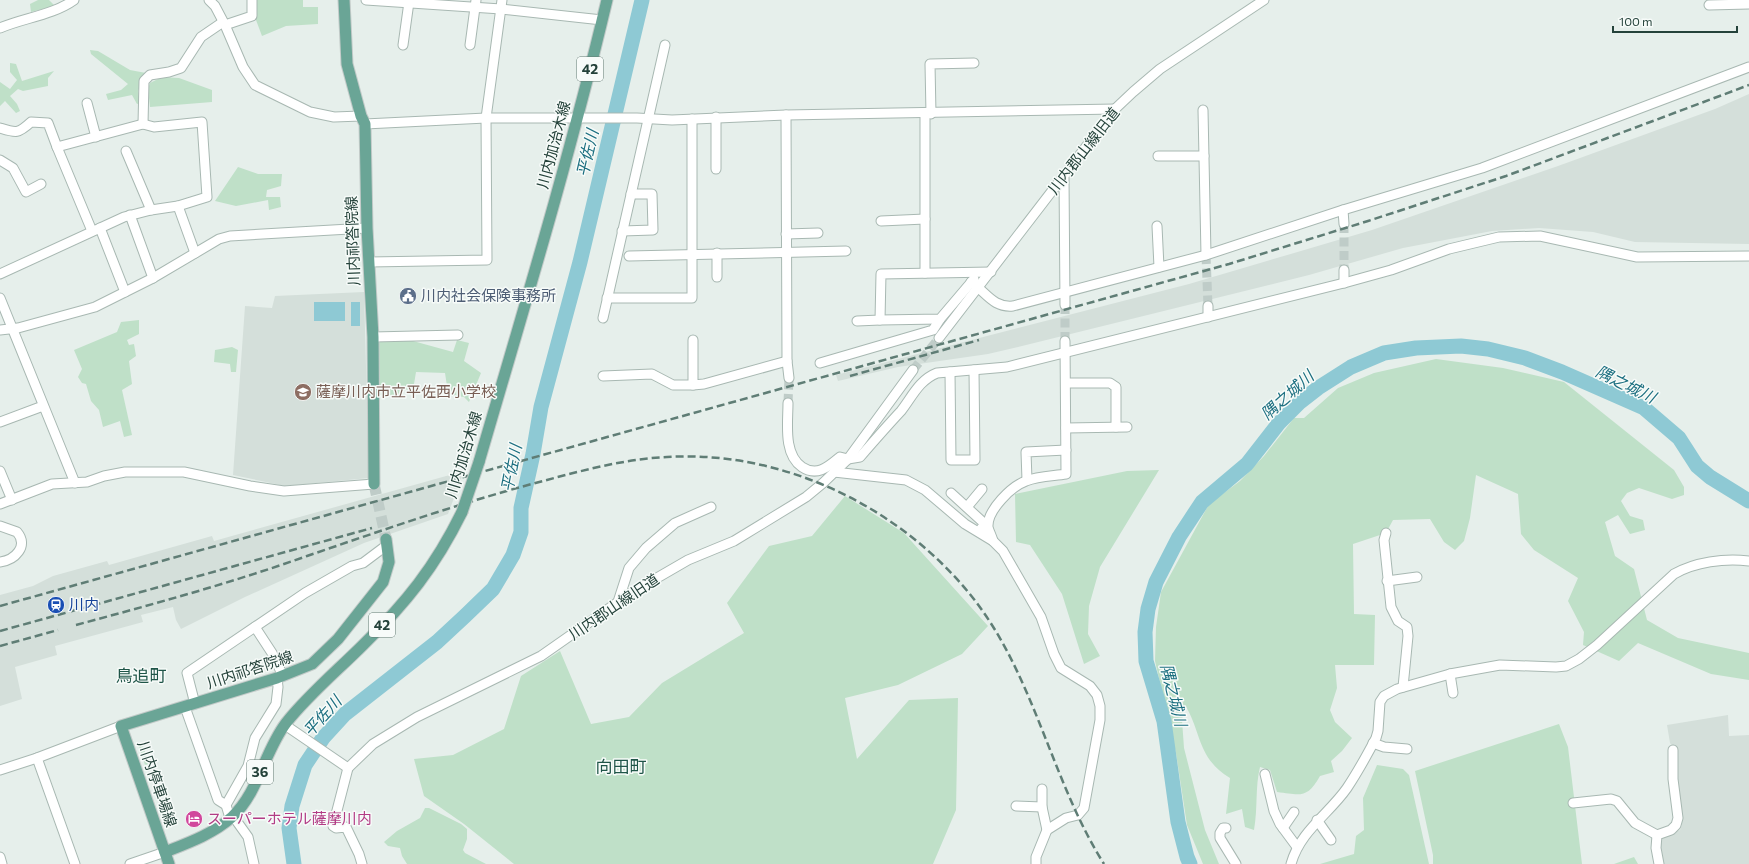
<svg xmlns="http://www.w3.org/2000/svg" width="1749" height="864" font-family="Commissioner,'Noto Sans JP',sans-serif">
<rect width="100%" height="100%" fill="#e6efeb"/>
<g fill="#d4dfda">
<polygon points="1749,94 1749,244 1635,242 1593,232 1539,228 1492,231 1403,248 1309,275 1022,346 988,354 898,367 838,381 836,375 1189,284 1372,230 1558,166 1715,109"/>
<polygon points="364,292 369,478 285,486 233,475 245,306 272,308 275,296"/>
<polygon points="464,471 448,514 364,543 245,597 181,629 176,620 173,607 141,615 143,622 55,646 57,655 15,667 22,699 0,706 0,595 33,586 53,576 107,561 109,565 212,536 214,541"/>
<polygon points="1728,715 1729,736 1749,735 1749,864 1663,864 1660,855 1660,839 1680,830 1682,825 1674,749 1670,743 1667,725"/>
</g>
<g fill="#bfe0c8">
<polygon points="38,0 49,0 55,6 31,12 30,4"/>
<polygon points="256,0 303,0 303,7 318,7 318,24 286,26 262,36 256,20"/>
<polygon points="90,50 98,51 130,70 146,73 138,91 140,103 137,104 132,95 108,100 106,94 121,90 128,84 91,54"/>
<polygon points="10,63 16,64 22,81 54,71 48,78 48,86 23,91 18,89 10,96 17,104 20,111 16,113 5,101 0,106 0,82 10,89 17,80 10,72"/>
<polygon points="162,77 179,78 212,90 212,102 150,107 148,89 150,83"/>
<polygon points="238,167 258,174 282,174 281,186 267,190 266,197 280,197 281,207 269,210 268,200 236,206 215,201"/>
<polygon points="139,320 139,334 127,340 129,345 134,344 136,356 129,361 132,384 122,390 132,435 124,437 120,421 103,427 99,410 91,401 86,384 82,383 78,377 82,369 74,350 117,332 121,322"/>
<polygon points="457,340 469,343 464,361 481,373 469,402 464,397 443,394 447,386 445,373 416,372 413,390 400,389 400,395 379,395 378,341 413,341 453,352"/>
<polygon points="232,347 238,350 236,372 231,372 230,364 214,362 215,350"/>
<path d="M1436,359L1503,368L1564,382L1674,470L1684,487V495L1672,499L1639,488L1627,493L1621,501L1630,516L1643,520L1645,530L1630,534L1618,515L1605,522L1615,556L1634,569L1647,620L1678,638L1749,653V680L1711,674L1638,643L1619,661L1583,645L1584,632L1568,601L1578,578L1534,550L1521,534L1518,494L1476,475L1470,518L1464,541L1455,550L1444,542L1430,519L1393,520L1386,533L1353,544L1354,614L1375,615L1374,665H1335L1337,688L1330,710L1335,722L1352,738L1342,751L1331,761L1334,772L1320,776C1307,799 1301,795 1277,792L1270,770L1260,767C1255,787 1258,808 1254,830L1245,827L1242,809L1226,814L1230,778C1197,758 1202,733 1185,705L1182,720L1184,748L1205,830L1219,864H1203L1187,825L1176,753L1155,661L1156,627L1161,592L1209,504L1240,481L1264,456L1294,418H1304L1338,388L1374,373Z"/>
<polygon points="1159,470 1100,567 1089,606 1088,634 1100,656 1084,664 1062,594 1030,545 1016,542 1015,494 1127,471"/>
<polygon points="845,496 904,533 988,626 962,654 898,685 845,698 857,759 909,700 958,698 956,810 933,864 514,864 464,824 424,796 414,759 453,755 504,729 521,676 560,651 591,724 629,717 662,683 744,633 727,603 769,546 812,536"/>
<polygon points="1559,724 1568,747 1582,864 1433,864 1433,855 1415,771"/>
<polygon points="139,746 143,746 149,764 145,765"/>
<polygon points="1377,765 1403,769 1409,775 1429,864 1320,864 1354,854 1356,836 1364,830 1363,798"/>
<polygon points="425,808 429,808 461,824 467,829 467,839 463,850 465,853 486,864 407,864 402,856 400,848 388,846 384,842 397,831 420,818"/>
<polygon points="1634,857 1638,864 1614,864"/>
</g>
<g fill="#8ec9d4">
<rect x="314" y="302" width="31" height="19"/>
<rect x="351" y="302" width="9" height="24"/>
</g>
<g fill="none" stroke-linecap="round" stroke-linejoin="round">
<g stroke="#8ec9d4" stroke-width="15">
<polyline points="294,864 289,828 292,806 305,765 323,738 345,714 437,642 465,616 493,589 513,555 521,532 521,508 533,454 541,407 580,262 642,0"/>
<polyline points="1190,864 1187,857 1178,822 1164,721 1146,661 1145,632 1148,609 1156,582 1179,537 1202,502 1247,464 1279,423 1300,402 1318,388 1351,367 1384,353 1416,348 1461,346 1488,349 1525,358 1562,372 1644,408 1679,438 1697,466 1710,477 1749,501"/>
</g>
<g stroke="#bfccc8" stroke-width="9" stroke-dasharray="9 4.5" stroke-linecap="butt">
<polyline points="1344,224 1344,270"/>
<polyline points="1206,255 1208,306"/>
<polyline points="1065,305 1065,341"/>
<polyline points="913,370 939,338"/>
<polyline points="788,403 789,378"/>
</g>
<polyline stroke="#bfccc8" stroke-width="11" stroke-dasharray="11 5.5" stroke-linecap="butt" points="374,484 386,539"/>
<defs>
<g id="minor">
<polyline points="209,0 215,6 225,25 243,67 255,85 310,112 334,117 361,116"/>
<polyline points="366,0 501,9 602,20"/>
<polyline points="1709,5 1749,4"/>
<polyline points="225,25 252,16 252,0"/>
<path d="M0,28C23,18 53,15 74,0"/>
<polyline points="403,45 409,2"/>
<polyline points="470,45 476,0"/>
<polyline points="87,103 96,137"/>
<polyline points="1203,110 1206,255"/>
<polyline points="925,114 925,273"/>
<polyline points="931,114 930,64 974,63"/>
<polyline points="786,115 787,361 789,378"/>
<polyline points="143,124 144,81 150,75 169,72 181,68 201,37 223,22"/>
<polyline points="365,124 486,118 637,118 672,120 786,115 1115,109"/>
<path d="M0,128C16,133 18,134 31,122L48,123L57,147L92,231"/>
<polyline points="126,151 151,210"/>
<polyline points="1158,156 1204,156"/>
<polyline points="0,160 13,168 26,192 41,184"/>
<polyline points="716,169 716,117"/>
<polyline points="1064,176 1065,305"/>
<polyline points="178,206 195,253"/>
<polyline points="1343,210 1344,224"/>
<polyline points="130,215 153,278"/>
<polyline points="881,221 925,219"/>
<polyline points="1157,226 1159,267"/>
<polyline points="100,228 125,292"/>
<polyline points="622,231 653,230 652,194 631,194"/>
<polyline points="786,234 818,233"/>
<polyline points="717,253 717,277"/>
<polyline points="629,256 846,251"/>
<polyline points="369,262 487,260 486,118 502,0"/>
<polyline points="1344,270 1344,283"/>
<polyline points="0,274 124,217 151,210 178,206 207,197 202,122 154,127 143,124 57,147"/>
<path d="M971,282C986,292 993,308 1013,306L1206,255L1343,210L1482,168L1749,67"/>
<polyline points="0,298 75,483"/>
<polyline points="607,298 692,298 692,119"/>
<polyline points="1208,306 1208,317"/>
<polyline points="603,318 665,45"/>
<polyline points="880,320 940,319 974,279"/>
<polyline points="857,321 880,320 881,274 991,272"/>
<polyline points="0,330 18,328 95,307 153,278 219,239 230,236 367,228"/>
<polyline points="373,337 458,335"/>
<polyline points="939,338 1115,109 1133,92 1160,69 1264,0"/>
<polyline points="693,340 693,385 704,384 787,361"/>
<polyline points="820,363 933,330 940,319"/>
<polyline points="950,372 951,460 975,460 974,370"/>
<polyline points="603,376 652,374 673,385 693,385"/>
<polyline points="1066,383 1110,383 1116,387 1116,427"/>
<path d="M788,403C788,423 783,454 802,467C817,477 828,467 840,457L848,459L860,457C873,442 887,426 901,411C912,397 919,380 937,373L1007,367L1344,283L1391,270L1449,249L1499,237L1540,236L1637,257L1749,256"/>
<polyline points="0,422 43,406"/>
<polyline points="1066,428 1127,427"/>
<polyline points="0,471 12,500"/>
<polyline points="834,472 906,480 925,490 965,524 993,541 1003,551 1041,617 1054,654 1061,668 1090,686 1097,695 1100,706 1100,720 1084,808 1078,815 1066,818 1047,830 1036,857 1036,864"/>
<polyline points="1027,480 1026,452 1066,450"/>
<polyline points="951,493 985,524 980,530"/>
<polyline points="0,504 52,484 87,482 104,476 125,472 184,472 250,486 284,491 374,484"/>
<polyline points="967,507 982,489"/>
<path d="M0,526L17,532C29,546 15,560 0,562"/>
<polyline points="1386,533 1384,540 1391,607 1398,621 1407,627 1408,636 1403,687"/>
<path d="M993,541C992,537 989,531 988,527C987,510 1012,486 1026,481C1038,476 1054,476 1066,474L1065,341"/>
<polyline points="1387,581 1417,577"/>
<polyline points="618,602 629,568 646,548 675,523 711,507"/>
<polyline points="255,627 272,653 283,676"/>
<polyline points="1450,674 1453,693"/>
<polyline points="195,704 187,673 305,593 352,566 363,563 387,545"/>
<polyline points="185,707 218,800 226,805 230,818"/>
<polyline points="285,725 348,768"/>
<polyline points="1373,743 1384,747 1407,749"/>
<polyline points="37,758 75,864"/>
<polyline points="348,768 373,744 417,717 541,656 631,593 688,560 734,541 806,497 823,483 848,459 913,370"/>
<polyline points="348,768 333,826 336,828 346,827 359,854 362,864"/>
<polyline points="0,770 37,758 121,726"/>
<polyline points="1265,774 1274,811 1280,824 1297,847"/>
<polyline points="1042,789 1042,807 1047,830"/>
<polyline points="1573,803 1611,799 1617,801 1635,823 1657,835"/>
<polyline points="226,805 248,766 255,738 276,704 278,687 277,678"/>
<polyline points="1016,806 1042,807"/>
<polyline points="233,816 248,837 254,864"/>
<polyline points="1317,820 1331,840"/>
<polyline points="1226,828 1223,828 1220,833 1220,838 1236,864"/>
<polyline points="1283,828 1294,812"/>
<polyline points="0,857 2,864"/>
<polyline points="130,864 165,852"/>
<path d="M1291,864C1300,831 1329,814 1347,788C1357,773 1367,755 1376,738L1378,731L1380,702L1384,696L1397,689L1450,674L1500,665L1556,667L1566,666L1579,659L1597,645L1674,574C1695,562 1724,558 1749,561"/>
<polyline points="1659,864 1656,848 1657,835 1671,830 1676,825 1678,818 1673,779 1673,750"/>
</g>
<g id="major">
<polyline points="344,0 347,64 361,116 365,124 367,228 373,337 374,484"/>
<path d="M479,462C524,308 570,156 607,0"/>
<path d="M165,852C188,843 213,834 232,817C259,792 264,752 286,723C309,694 337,671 363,645C406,603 435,567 462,512"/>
<polyline points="169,864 121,726 277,678 312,664 338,639 383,582 389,562 386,539"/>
</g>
</defs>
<use href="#minor" stroke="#a8b8b2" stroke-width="11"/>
<use href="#major" stroke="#c2cac8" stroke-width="13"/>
<use href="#minor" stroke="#fff" stroke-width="9"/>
<use href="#major" stroke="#6aa596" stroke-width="11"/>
<g stroke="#5f7d75" stroke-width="2.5" stroke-dasharray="8 4" stroke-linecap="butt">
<polyline points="850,376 979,340"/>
<polyline points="0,606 1229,264 1368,221 1506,176 1749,85"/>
<path d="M76,625C154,604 231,583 307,556C386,529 463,502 543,481C584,470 625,459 667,457C783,450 901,507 973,598C1035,677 1051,780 1104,864"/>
<polyline points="0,631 372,528"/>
<polyline points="0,646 58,630"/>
</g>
<defs>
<polyline id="major-bridge" points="462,512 479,462"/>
</defs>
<use href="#major-bridge" stroke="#c2cac8" stroke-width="13" stroke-linecap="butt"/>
<use href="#major-bridge" stroke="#6aa596" stroke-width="11"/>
</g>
<defs>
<symbol id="civic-disc" viewBox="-11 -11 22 22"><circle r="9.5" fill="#5c6f8a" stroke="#f7fbf9"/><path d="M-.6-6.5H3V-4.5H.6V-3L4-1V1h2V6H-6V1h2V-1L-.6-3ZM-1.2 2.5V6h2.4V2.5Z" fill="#fff"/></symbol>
<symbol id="school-disc" viewBox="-11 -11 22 22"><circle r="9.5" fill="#8d6e63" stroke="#f7fbf9"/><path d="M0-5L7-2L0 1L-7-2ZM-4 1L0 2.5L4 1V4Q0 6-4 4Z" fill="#fff"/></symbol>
<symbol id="station-disc" viewBox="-11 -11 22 22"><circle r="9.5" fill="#1a4fb4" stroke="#f7fbf9"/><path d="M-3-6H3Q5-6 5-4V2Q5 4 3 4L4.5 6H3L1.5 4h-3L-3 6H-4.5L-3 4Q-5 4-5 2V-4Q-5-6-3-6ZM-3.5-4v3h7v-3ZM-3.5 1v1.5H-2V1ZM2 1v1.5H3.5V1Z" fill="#fff"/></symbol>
<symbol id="hotel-disc" viewBox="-11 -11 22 22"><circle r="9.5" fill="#d1479c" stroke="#f7fbf9"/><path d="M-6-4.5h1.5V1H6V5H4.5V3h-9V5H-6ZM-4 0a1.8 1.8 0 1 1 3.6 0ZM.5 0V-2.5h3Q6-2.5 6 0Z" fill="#fff"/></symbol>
</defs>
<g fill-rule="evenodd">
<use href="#civic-disc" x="398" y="286" width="20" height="20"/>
<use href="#school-disc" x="293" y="382" width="20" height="20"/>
<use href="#station-disc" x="46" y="595" width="20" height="20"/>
<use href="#hotel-disc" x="184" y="809" width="20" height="20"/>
</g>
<g text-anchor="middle" stroke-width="3" stroke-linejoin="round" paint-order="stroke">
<g fill="#f7fbf9" stroke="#637a73" stroke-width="1">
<rect x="577" y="57" width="26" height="24" rx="3"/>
<rect x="369" y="613" width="26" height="24" rx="3"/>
<rect x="247" y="760" width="26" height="24" rx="3"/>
</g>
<g font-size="14" font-weight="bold" fill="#24423a">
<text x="590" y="74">42</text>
<text x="382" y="630">42</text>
<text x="260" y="777">36</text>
</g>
<g font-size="15" fill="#24423a" stroke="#f7fbf9">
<text transform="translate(554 145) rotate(-75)" y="5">川内加治木線</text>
<text transform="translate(1084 151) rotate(-52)" y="5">川内郡山線旧道</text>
<text transform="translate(353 241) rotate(-92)" y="5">川内祁答院線</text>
<text transform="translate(464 455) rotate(-73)" y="5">川内加治木線</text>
<text transform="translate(614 607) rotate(-34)" y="5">川内郡山線旧道</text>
<text transform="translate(250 670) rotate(-18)" y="5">川内祁答院線</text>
<text transform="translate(157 784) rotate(71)" y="5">川内停車場線</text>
</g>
<g font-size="15" fill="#4e5e75" stroke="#f7fbf9" text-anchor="start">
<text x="421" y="301">川内社会保険事務所</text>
</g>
<g font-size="15" fill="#785e54" stroke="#f7fbf9" text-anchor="start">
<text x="316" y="397">薩摩川内市立平佐西小学校</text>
</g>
<g font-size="15" fill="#164399" stroke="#f7fbf9" text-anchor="start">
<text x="69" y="610">川内</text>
</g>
<g font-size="15" fill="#b23c85" stroke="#f7fbf9" text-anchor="start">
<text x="207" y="824">スーパーホテル薩摩川内</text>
</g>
<g font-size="16" font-style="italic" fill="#1c6f80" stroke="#f7fbf9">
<text transform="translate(587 153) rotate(-77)" y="6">平佐川</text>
<text transform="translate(1626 384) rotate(26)" y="6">隅之城川</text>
<text transform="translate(1287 395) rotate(-42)" y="6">隅之城川</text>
<text transform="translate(511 468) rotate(-79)" y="6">平佐川</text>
<text transform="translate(1174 695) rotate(76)" y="6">隅之城川</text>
<text transform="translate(322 716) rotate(-48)" y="6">平佐川</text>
</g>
<g font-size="17" fill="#1f5548" stroke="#f7fbf9">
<text x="141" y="682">鳥追町</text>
<text x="621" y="773">向田町</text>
</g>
</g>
<path d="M1613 26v6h124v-6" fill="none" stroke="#24423a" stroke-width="2"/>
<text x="1619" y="26" font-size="12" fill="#24423a" stroke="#f7fbf9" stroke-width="3" paint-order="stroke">100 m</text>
</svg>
